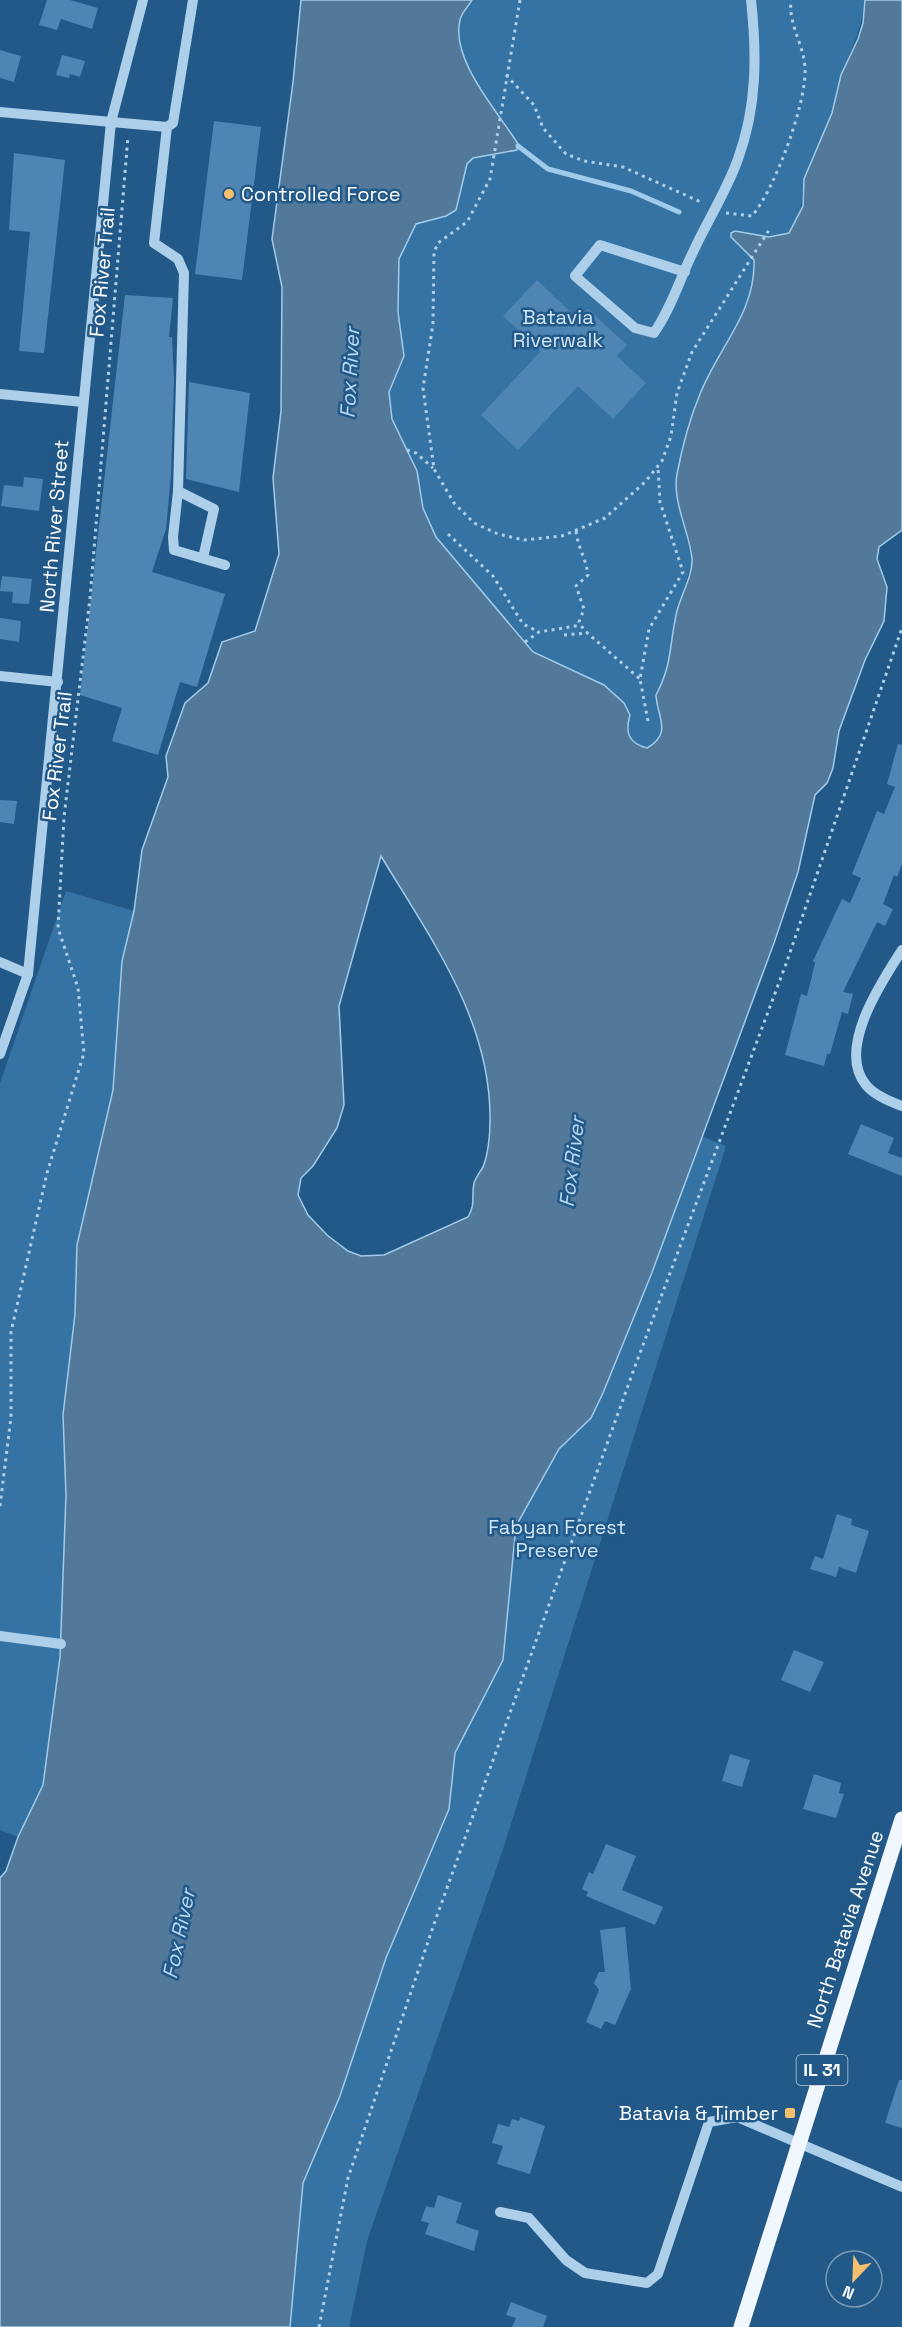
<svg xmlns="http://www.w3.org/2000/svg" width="902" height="2327" font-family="'Space Grotesk',sans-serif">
<rect width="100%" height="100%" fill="#225988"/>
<g fill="#3673a5">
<path d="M472,0H865C862,28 852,48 842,73C836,87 835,103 830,118C823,138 812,156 805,177C799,195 806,217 789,233C781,241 744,237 731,237L754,260V277L747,308L700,394L680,507L692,562L677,612L668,672L656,695C657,717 673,733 647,748L639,746L628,738L604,685L533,652L436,537L423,508L417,471L392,419L389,392L404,356L398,312L399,259L416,224L446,216L456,210L467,164L473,158L518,150V144C499,113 450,60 460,20C461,13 469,6 472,0Z"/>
<polygon points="66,891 134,911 122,961 113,1090 77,1245 75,1314 63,1415 66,1495 60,1657 43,1785 18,1837 0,1830 0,1083"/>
<polygon points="701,1136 726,1146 503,1849 367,2241 349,2327 290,2327 303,2183 340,2096 386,1958 449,1809 454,1753 503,1660 516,1526 559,1449 573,1436 603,1393"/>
</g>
<path fill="#53799a" stroke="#a1cbeb" stroke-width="1.5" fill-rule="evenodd" d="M301,0H472C469,6 461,13 460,20C450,60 499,113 518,144L517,150L473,158L467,164L456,210L446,216L416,224L399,259L398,312L404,356L389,392L392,419L417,471L423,508L436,537L533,652L604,685L624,703L630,715C625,732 628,743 647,748C673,733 657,717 656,695C673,663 669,644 677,611C681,595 693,575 692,559C689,530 672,502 677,474C682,448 690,418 700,394C718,348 756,312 754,260L731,237V233L735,231L769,237L789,233L803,206L804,179L832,113L841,75L858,39L863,23L865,0H902V530L879,547L877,559L887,587L884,621L865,660L839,731L833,768L827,783L815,795L798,872L774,943L651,1275L603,1393L591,1418L559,1449L516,1526L503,1660L455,1753L449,1809L386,1958L340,2096L303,2183L290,2327H0V1878L6,1871L18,1837L43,1785L60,1657L66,1495L63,1415L75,1314L77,1245L113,1090L122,961L134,911L142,850L168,777L166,756L185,703L208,683L222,642L255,631L279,554L273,478L281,411L282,287L272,239L293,82ZM381,856C430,938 492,1021 490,1122C490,1135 488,1155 483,1167C480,1172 476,1177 474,1183C471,1198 476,1203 468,1217L384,1255L361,1256L348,1251L327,1235L308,1215L298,1195L301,1178L313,1166L337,1128L344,1105L339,1006Z"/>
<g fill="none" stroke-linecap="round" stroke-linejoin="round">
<polyline stroke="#a1cbeb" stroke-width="5" points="518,146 548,169 631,191 679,212"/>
</g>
<g fill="#4f85b2">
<polygon points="47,0 70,0 98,8 92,29 61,19 57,30 39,25"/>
<polygon points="0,50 21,56 14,82 0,78"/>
<polygon points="62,55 85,61 80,77 70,74 69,78 56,75"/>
<polygon points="214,121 261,127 242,280 195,274"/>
<polygon points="14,153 65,160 44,353 19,351 30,232 9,230"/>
<polygon points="537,280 578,319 588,309 627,345 617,356 646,383 613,419 578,386 518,450 481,415 541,351 503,316"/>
<polygon points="125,295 173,298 169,337 172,337 174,379 171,475 166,529 152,572 225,594 197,687 180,682 158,755 112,741 122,708 80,695"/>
<polygon points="189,382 250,393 239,492 186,479"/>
<polygon points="24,477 43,479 39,511 1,506 4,485 23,487"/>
<polygon points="2,576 32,579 29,604 12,603 13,592 0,591"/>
<polygon points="0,618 21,621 19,642 0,639"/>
<polygon points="898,744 902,745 902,864 897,877 894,875 883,904 893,909 885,926 877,922 843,992 853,994 848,1014 842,1012 830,1054 827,1054 824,1066 785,1055 801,994 807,996 815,963 813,961 842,899 850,903 861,878 852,874 877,811 884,814 895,787 887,784"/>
<polygon points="0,800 17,801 14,824 0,822"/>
<polygon points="861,1124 894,1138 888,1153 902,1158 902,1176 848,1154"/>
<polygon points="837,1514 852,1519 851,1525 869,1531 856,1573 839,1567 836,1577 810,1569 815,1556 823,1559"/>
<polygon points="794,1650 824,1662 810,1692 781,1680"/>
<polygon points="730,1754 750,1760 742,1787 722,1781"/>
<polygon points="814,1774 841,1783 839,1793 844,1794 836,1818 803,1809"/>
<polygon points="606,1844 636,1856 622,1890 663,1907 655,1925 586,1896 588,1892 582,1889 589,1872 593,1874"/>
<polygon points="625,1927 631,1989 615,2025 605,2021 601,2029 586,2022 599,1990 594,1983 599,1972 605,1972 600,1930"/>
<polygon points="899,2080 902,2080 902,2128 885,2123"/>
<polygon points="520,2117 545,2126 530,2174 497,2164 503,2146 492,2143 498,2124 509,2127 512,2119 519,2121"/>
<polygon points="438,2195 462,2203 456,2223 479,2231 474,2251 425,2234 429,2223 421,2221 426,2206 434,2208"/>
<polygon points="511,2302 547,2316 543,2327 512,2327 516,2318 506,2315"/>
</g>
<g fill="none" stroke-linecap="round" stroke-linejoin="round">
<g stroke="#adcfea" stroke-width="3" stroke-dasharray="3 4.5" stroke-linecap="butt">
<polyline points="520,0 490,179 467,222 438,243 434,252 433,324 423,388 434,469 454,503 474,523 498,534 524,540 562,536 605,518 645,482 662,461 671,436 677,393 692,352 769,230"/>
<polyline points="506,75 534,105 543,128 566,154 584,161 623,167 703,203"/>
<path d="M726,213L752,216C775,189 807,102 805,68C804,45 788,24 791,0"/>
<polyline points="407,450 416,453 433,468"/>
<path d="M576,531C578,548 586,558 588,575L576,586L584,609L579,622L584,630L640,679"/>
<polyline points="448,534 493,576 523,624 539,632"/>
<polyline points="564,635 587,633"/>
<polyline points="525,642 539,632 581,625"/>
<polyline points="648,721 640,679 649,629 683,572 660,502 658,467"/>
<polyline points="0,1506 11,1417 11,1332 47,1173 84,1053 78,988 58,928 64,817 90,598 128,136"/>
<polyline points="319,2327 348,2178 434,1924 634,1369 786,964 902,628"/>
</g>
<g stroke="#adcfea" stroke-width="10">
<polyline points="0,112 167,127 173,123 193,0"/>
<polyline points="167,127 154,243 178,259 184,273 178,491 173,537 174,550 225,565"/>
<path d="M685,272L600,245L575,276L635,328L654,333C672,307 680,278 694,250C708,220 727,190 738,159C757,107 757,55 751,0"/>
<polyline points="0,394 83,402"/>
<polyline points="178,491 214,509 203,558"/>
<polyline points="0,676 58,682"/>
<path d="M902,950C882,981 836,1049 866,1085C874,1095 891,1102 902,1106"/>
<polyline points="0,962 28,974"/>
<polyline points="0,1054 28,974 111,122 143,0"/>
<polyline points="0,1636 61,1644"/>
<polyline points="500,2212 529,2218 566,2260 585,2273 647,2283 658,2274 709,2122 737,2117 902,2187"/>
</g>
<polyline stroke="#f1f7fe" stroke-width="15" points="741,2327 902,1819"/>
</g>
<g fill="#f6c16f" stroke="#225988" stroke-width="2">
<circle cx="229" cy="194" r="6"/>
<rect x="784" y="2107" width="12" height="12" rx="3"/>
</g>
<g text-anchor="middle" stroke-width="5" stroke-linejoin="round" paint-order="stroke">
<rect fill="#225988" stroke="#bdcddb" stroke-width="1.5" x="796.5" y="2055" width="51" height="30" rx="4.5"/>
<g font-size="18" font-weight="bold" fill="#fff">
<text x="822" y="2076">IL 31</text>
</g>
<g font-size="20" fill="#fff" stroke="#225988" text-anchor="start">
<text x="241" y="201">Controlled Force</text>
<text x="778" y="2120" text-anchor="end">Batavia &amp; Timber</text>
</g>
<g font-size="20" fill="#fff" stroke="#225988">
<text transform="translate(102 272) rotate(-85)" y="7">Fox River Trail</text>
<text transform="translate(54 526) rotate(-85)" y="7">North River Street</text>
<text transform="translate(57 756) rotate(-83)" y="7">Fox River Trail</text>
<text transform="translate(845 1929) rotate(-72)" y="7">North Batavia Avenue</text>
</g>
<g font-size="20" fill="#d1e7f7" stroke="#225988">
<text x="558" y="324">Batavia<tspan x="558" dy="23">Riverwalk</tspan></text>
<text x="557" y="1534">Fabyan Forest<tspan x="557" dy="23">Preserve</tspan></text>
</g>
<g font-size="21" font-style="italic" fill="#b9d8f1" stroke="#225988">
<text transform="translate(350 373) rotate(-87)" y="7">Fox River</text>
<text transform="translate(572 1162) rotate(-83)" y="7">Fox River</text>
<text transform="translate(179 1934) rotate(-78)" y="7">Fox River</text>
</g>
</g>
<g transform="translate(854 2279) rotate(203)"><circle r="28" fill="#225988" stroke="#7a9bb8" stroke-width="1.5"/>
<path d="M0-4.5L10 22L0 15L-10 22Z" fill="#f6c16f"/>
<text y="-9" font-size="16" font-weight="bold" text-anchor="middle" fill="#ffffff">N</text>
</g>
</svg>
